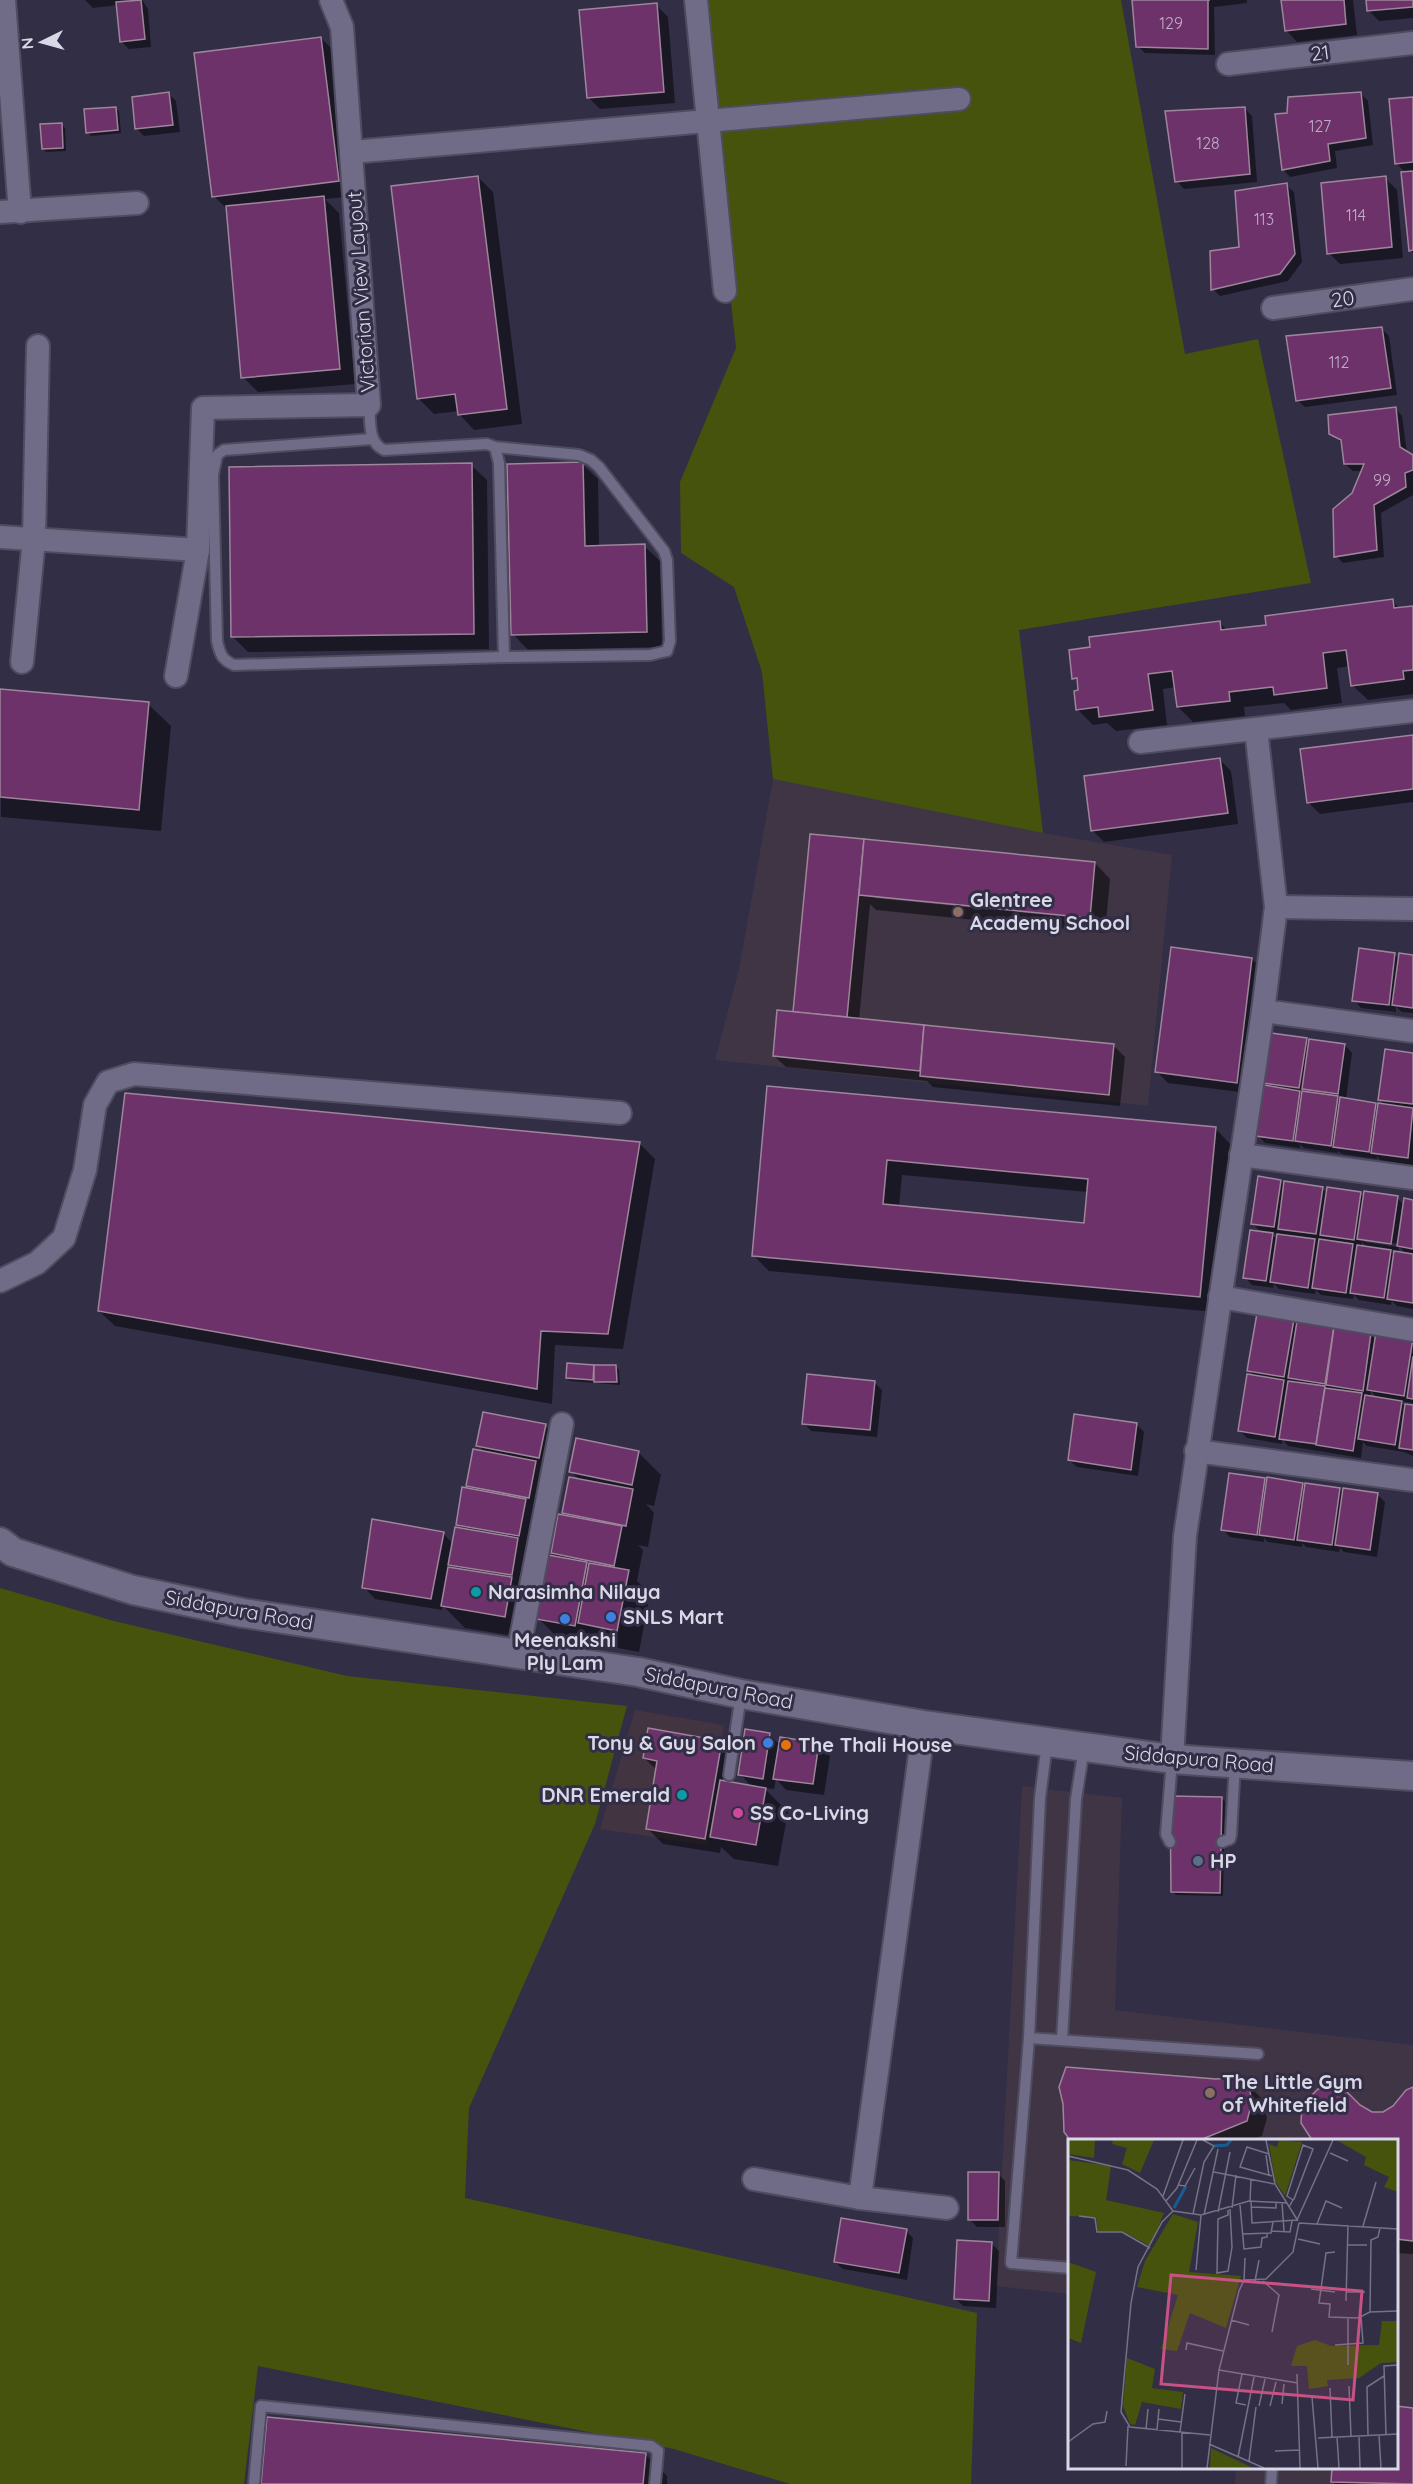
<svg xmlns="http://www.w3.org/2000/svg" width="1413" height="2484" font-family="Quicksand,sans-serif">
<rect width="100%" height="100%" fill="#322e46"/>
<polygon fill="#423441" points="635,1710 724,1725 707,1845 600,1829"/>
<g fill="#3f3545">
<polygon points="773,779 1043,833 1172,855 1148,1106 715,1060 739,969"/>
<polygon points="1022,1786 1122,1798 1115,2010 1413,2045 1413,2484 1235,2484 1236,2468 1396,2468 1396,2140 1070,2140 1069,2294 996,2286"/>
</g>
<g fill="#46530c">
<polygon points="698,0 1121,0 1185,354 1258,339 1311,583 1019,630 1043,833 773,779 762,672 734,587 681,553 680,482 736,348"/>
<polygon points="0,1588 114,1621 347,1676 627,1706 595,1824 469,2108 465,2198 977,2313 971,2484 790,2484 674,2449 258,2366 244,2484 0,2484"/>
</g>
<g fill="#0007" fill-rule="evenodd">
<polygon points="85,0 142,0 148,9 151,47 129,49 121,41 118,5 93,8"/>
<polygon points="1134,0 1247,0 1247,3 1214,7 1215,55 1145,53 1138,46"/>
<polygon points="1283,0 1353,0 1357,35 1297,42 1286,30"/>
<polygon points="1367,0 1413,0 1413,18 1379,21 1368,10"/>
<polygon points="656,5 668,17 675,103 600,109 588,97"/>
<polygon points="321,38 336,53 354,196 325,199 339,213 355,384 258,392 243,377 228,210 214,196"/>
<polygon points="1360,93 1368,101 1373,145 1335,151 1337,168 1290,177 1283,169"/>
<polygon points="169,94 176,101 180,132 144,136 137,129"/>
<polygon points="1413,99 1413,253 1410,250 1406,173 1396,163"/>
<polygon points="115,108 119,111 121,133 91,136 87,132"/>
<polygon points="1244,108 1252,116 1257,182 1184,189 1177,181"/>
<polygon points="61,124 65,128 66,151 46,152 43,149"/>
<polygon points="478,177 493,192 522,424 474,430 459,414 459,411 434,414 418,398"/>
<polygon points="1385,178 1397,190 1403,258 1340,264 1329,253"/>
<polygon points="1286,185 1294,192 1302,262 1288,281 1220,296 1213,289"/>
<polygon points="1382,329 1389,336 1397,395 1305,407 1297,400"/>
<polygon points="1395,408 1402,416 1407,453 1413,458 1413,495 1381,513 1384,557 1343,563 1336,556 1353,494 1363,471 1353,471 1345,464 1343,444 1331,434"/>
<polygon points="582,464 598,479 599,547 644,546 660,561 662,647 528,650 513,634"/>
<polygon points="471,465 487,480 489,649 248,652 233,637"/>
<polygon points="1392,601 1400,609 1413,607 1413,694 1368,700 1352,685 1350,666 1337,668 1342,703 1291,710 1284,703 1244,707 1245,716 1193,722 1178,707 1176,687 1163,689 1167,725 1116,731 1107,723 1093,725 1077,709 1079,683 1074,678 1219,622 1228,631 1268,626"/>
<polygon points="0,690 148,704 171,726 161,831 1,817"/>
<polygon points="1413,736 1413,802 1320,814 1308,802"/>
<polygon points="1220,760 1231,771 1238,824 1104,842 1093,831"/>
<path d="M812,836L1095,863L1110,879L1105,933L876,910L870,904L859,1020L1113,1045L1125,1057L1120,1106L933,1087L927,1081L786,1067L774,1056L795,1014ZM875,895L1098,917V920L875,898Z"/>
<polygon points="1394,954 1400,959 1413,956 1413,1013 1402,1012 1396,1007 1396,1012 1361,1008 1354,1000"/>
<polygon points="1252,959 1263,971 1248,1093 1168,1083 1157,1072"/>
<polygon points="1306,1039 1310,1043 1345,1045 1352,1053 1346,1100 1376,1104 1379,1107 1385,1105 1379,1099 1413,1055 1413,1165 1380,1160 1377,1156 1377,1159 1342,1154 1338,1151 1338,1153 1304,1148 1300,1144 1300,1148 1265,1143 1258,1135 1270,1088 1265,1083"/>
<path d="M768,1087L1215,1128L1230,1144L1215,1312L769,1271L753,1255ZM902,1175L1088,1192L1085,1225L899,1207Z"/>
<polygon points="639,1143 655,1159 623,1349 555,1345 552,1404 115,1326 99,1311"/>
<path d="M1280,1181L1285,1186L1322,1188L1327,1193H1360L1364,1198H1397L1404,1205L1413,1201V1309L1397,1306L1392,1301L1391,1305L1359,1300L1354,1295L1353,1299L1321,1295L1316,1290L1315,1294L1279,1289L1274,1284L1273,1288L1252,1285L1245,1277L1262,1233L1253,1224ZM1270,1233L1279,1234L1278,1240ZM1365,1239L1399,1244L1398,1247L1365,1242ZM1362,1242L1368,1248L1361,1247ZM1399,1246L1407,1255L1398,1253ZM1388,1249L1396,1250L1395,1256Z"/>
<path d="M1293,1320L1298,1325V1322L1371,1335L1376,1340H1413V1403L1399,1401L1406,1407L1413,1406V1456L1404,1452L1367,1446L1363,1442L1361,1458L1288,1446L1283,1440L1282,1444L1247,1438L1240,1431L1255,1377L1249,1370ZM1371,1391L1378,1399L1370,1397Z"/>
<polygon points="568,1364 616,1367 619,1370 620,1385 570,1381 567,1378"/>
<polygon points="874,1382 882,1390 877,1437 811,1431 804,1423"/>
<polygon points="1137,1425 1144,1432 1138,1476 1077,1467 1069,1460"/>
<polygon points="545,1426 567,1448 527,1638 465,1628 443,1606 442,1610 375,1599 364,1587 443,1533 453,1544 463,1530 457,1524 472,1490 467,1485 486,1453 478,1445"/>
<polygon points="638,1452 661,1475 654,1506 646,1504 654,1513 648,1547 638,1545 643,1550 637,1581 650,1594 639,1652 602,1645 598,1641 597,1647 560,1640 538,1618 557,1558 552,1553 568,1517 564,1513 580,1480 571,1471"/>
<polygon points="1264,1479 1267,1483 1302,1484 1305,1487 1340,1489 1344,1493 1378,1495 1385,1502 1377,1557 1344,1552 1340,1548 1339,1552 1306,1547 1302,1543 1302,1547 1268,1542 1264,1538 1264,1542 1230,1537 1223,1530"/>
<polygon points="769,1734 780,1745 819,1744 830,1756 824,1795 786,1790 776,1779 774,1789 764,1788 788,1812 778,1866 734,1859 721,1847 720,1853 663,1844 647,1828 657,1770 644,1758 721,1742 736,1758 732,1783 752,1787 740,1774"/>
<polygon points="1222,1798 1225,1802 1223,1896 1176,1895 1173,1892"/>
<polygon points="1247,2083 1262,2099 1267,2118 1262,2136 1250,2140 1071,2140 1066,2132"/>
<polygon points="1413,2089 1413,2254 1396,2253 1396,2140 1314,2140 1302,2122 1359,2107 1372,2114 1383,2114 1394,2107"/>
<polygon points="998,2174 1005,2181 1005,2227 977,2227 970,2220"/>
<polygon points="906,2231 913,2238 907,2280 843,2269 835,2262"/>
<polygon points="992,2244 999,2251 996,2308 963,2306 955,2298"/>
<polygon points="1413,2409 1413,2484 1335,2484 1333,2482 1334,2468 1396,2468"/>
<polygon points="645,2454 667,2476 667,2484 263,2484"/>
</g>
<g fill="#6d3269" stroke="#9e859b" stroke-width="1.5" fill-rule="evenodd">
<polygon points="141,0 145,39 120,42 116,2"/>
<polygon points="1132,0 1210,0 1208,0 1208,49 1136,47"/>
<polygon points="1281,0 1344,0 1346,24 1285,31"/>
<polygon points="1366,0 1413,0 1413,7 1367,11"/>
<polygon points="657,3 664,92 587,98 579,10"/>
<polygon points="321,37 339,181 212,197 194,53"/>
<polygon points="169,92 173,125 135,129 132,97"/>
<polygon points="1361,92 1366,138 1328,144 1330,161 1282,170 1275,114 1287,113 1288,97"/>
<polygon points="1413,97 1413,162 1395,164 1389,99"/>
<polygon points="116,107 118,130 86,133 84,109"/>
<polygon points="1245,107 1250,174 1175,182 1165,111"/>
<polygon points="62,123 63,148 42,149 40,124"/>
<polygon points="1413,171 1413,250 1409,251 1401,172"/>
<polygon points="478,176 507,409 458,415 455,394 417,399 391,186"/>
<polygon points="1386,176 1392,247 1327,254 1321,183"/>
<polygon points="1287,183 1295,254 1280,274 1211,290 1210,251 1239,247 1235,191"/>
<polygon points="324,196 340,369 241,378 226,206"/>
<polygon points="1382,327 1391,388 1296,401 1286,336"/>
<polygon points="1396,407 1400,447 1413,455 1413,470 1405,473 1406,487 1374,505 1377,550 1334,557 1333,509 1352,493 1364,464 1344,464 1341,440 1329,434 1328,415"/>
<polygon points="583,462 585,546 645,544 647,632 511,635 507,464"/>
<polygon points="472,463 474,634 231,637 229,467"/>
<polygon points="1393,599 1394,608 1413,606 1413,670 1403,671 1404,679 1351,686 1346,650 1323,653 1327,688 1274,695 1273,687 1229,692 1230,701 1177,707 1172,671 1148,674 1153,710 1099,717 1098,707 1076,710 1074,691 1078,690 1077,678 1072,679 1069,650 1090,647 1089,637 1220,621 1221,630 1266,625 1265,616"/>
<polygon points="0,689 149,702 139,810 0,797"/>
<polygon points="1413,735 1413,789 1307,803 1300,749"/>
<polygon points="1220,758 1228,813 1091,831 1084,776"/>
<polygon points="810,834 864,839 847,1017 793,1012"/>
<polygon points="864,839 1095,862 1090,918 859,895"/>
<polygon points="1171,947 1252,958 1237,1083 1155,1072"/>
<polygon points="1359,948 1395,953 1389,1005 1352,1001"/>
<polygon points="1399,953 1413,955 1413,1008 1392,1005"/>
<polygon points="777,1010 924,1025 920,1071 773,1056"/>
<polygon points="924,1025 1114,1044 1109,1095 920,1076"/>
<polygon points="1271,1033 1307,1038 1299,1088 1263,1083"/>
<polygon points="1309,1039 1345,1044 1338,1094 1302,1089"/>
<polygon points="1385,1049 1413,1053 1413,1104 1378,1100"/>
<polygon points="1264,1085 1300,1091 1293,1141 1256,1136"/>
<path d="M767,1086L1216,1127L1200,1297L752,1256ZM887,1160L1088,1179L1084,1223L883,1204Z"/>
<polygon points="1302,1091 1338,1096 1331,1146 1295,1141"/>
<polygon points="125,1093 640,1142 608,1334 541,1331 537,1389 98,1311"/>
<polygon points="1340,1097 1376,1103 1369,1152 1333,1147"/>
<polygon points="1378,1103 1413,1108 1408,1158 1371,1153"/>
<polygon points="1258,1176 1281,1180 1274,1227 1251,1224"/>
<polygon points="1284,1181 1323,1187 1316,1234 1278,1229"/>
<polygon points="1327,1187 1361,1192 1354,1240 1320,1235"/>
<polygon points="1364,1191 1398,1196 1391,1244 1357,1239"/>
<polygon points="1404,1198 1413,1200 1413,1249 1397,1246"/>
<polygon points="1250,1230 1273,1233 1266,1281 1243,1278"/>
<polygon points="1277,1234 1315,1239 1308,1288 1270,1282"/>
<polygon points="1319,1239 1353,1244 1346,1293 1312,1288"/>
<polygon points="1357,1245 1391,1250 1384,1298 1350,1293"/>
<polygon points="1394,1251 1413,1254 1413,1303 1387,1299"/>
<polygon points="1257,1313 1294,1319 1284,1377 1247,1371"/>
<polygon points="1297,1321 1334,1326 1325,1384 1288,1378"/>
<polygon points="1334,1327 1371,1333 1363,1391 1326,1385"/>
<polygon points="1376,1332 1413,1338 1404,1396 1367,1390"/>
<polygon points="1413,1356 1413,1399 1407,1398"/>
<polygon points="567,1363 594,1365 593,1380 566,1378"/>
<polygon points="594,1365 616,1365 617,1382 594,1382"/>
<polygon points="807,1374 875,1381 870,1430 802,1424"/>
<polygon points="1247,1374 1284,1380 1275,1437 1238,1431"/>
<polygon points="1288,1381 1325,1386 1316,1444 1279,1439"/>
<polygon points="1325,1388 1362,1393 1353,1451 1316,1445"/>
<polygon points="1365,1395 1402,1401 1395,1445 1358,1439"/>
<polygon points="1405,1404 1413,1405 1413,1450 1399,1448"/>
<polygon points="483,1412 546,1424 539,1458 476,1446"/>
<polygon points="1074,1414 1137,1423 1131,1470 1068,1460"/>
<polygon points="576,1438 639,1451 632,1485 569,1472"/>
<polygon points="473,1449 536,1461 529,1498 466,1486"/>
<polygon points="1229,1473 1265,1478 1257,1535 1221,1530"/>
<polygon points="569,1477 633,1489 626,1526 562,1513"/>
<polygon points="1267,1477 1303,1483 1294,1540 1259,1535"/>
<polygon points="1305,1483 1340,1488 1332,1545 1297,1540"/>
<polygon points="462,1487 526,1499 519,1536 456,1525"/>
<polygon points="1343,1488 1378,1493 1370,1550 1335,1545"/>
<polygon points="558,1514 622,1526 614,1566 551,1553"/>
<polygon points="372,1519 444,1532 431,1599 362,1588"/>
<polygon points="455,1527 518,1538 512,1575 448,1565"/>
<polygon points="548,1555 587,1562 575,1626 536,1619"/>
<polygon points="589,1563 629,1570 617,1631 578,1623"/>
<polygon points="448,1567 512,1577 505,1617 441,1606"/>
<polygon points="648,1728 722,1741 705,1839 646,1829 657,1761 643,1758"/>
<polygon points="745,1729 770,1733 763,1779 738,1775"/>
<polygon points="780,1737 819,1743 813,1784 773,1779"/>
<polygon points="720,1780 766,1788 756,1845 710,1837"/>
<polygon points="1170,1796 1222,1797 1220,1893 1171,1892"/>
<polygon points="1066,2067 1216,2079 1232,2078 1248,2082 1252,2102 1247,2121 1200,2140 1070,2140 1064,2132 1063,2104 1059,2087"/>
<polygon points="1330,2086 1342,2087 1360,2105 1372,2112 1383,2112 1393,2106 1406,2090 1413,2087 1413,2241 1396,2239 1396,2140 1312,2140 1301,2123 1302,2105 1318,2089"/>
<polygon points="968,2172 999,2172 998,2220 968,2220"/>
<polygon points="841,2218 907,2229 899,2273 834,2262"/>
<polygon points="957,2240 992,2242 989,2301 954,2299"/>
<polygon points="1396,2406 1413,2408 1413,2484 1331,2482 1332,2468 1396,2468"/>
<polygon points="267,2417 646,2453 643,2484 261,2484"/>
</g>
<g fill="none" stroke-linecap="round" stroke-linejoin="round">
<defs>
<g id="service">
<path d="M369,405C371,421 367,442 384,450L487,444L495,447L499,463L504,657L650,655L667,651L670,641L667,560L664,551L599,467L591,460L579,455L495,447"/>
<path d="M372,439L224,450L217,455L213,475L217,641C220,654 222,660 234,665L504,657"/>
<polyline points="1047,1743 1040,1798 1029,2038 1258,2054"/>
<polyline points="729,1775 741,1695"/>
<polyline points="1170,1842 1166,1834 1172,1760"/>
<polyline points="1222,1842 1230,1839 1231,1835 1235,1763"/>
<polyline points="1029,2038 1011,2263 1070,2268"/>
<polyline points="1062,2040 1076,1799 1084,1748"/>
<polyline points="254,2484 261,2406 651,2446 658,2451 655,2484"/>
<polyline points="1271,2484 1272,2468"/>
</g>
<g id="minor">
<polyline points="4,0 20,212"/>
<polyline points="696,0 725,291"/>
<polyline points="1228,64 1413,43"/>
<polyline points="352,152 959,99"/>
<polyline points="0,212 137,203"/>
<polyline points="1273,308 1413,289"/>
<polyline points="0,537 198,550 203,408 369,405 342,27 331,0"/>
<polyline points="22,662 34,539 38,346"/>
<polyline points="176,676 198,550"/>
<polyline points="1140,742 1413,711"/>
<polyline points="1276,907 1413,909"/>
<polyline points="1263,1011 1413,1031"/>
<polyline points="1241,1155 1413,1178"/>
<polyline points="0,1281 37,1263 64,1238 85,1170 95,1105 108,1082 134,1074 620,1113"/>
<polyline points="1220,1297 1413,1330"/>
<polyline points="1196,1451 1413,1480"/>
<polyline points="518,1654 562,1424"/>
<polyline points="924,1725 860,2198 947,2208"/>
<polyline points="1172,1759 1185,1536 1263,1011 1276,907 1256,729"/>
<polyline points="754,2179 860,2198"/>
</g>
<polyline id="tertiary" points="0,1542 13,1552 133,1590 243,1613 638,1672 741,1694 924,1725 1172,1759 1413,1776"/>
</defs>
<use href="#service" stroke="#4f4c60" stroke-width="14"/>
<use href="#minor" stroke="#4f4c60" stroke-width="26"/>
<use href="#tertiary" stroke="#4f4c60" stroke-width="32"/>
<use href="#service" stroke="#706c87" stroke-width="10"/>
<use href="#minor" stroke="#706c87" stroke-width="22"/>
<use href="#tertiary" stroke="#706c87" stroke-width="28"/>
</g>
<g fill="#8d6e63" stroke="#322e46" stroke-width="2">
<circle cx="958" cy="912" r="6"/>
<circle cx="1210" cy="2093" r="6"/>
</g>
<g fill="#0f9aa8" stroke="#322e46" stroke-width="2">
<circle cx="476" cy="1592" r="6"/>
<circle cx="682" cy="1795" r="6"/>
</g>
<g fill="#3f7fe0" stroke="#322e46" stroke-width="2">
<circle cx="611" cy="1617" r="6"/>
<circle cx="565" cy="1619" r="6"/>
<circle cx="768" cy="1743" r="6"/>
</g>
<circle fill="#e8710a" stroke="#322e46" stroke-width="2" cx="786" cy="1745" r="6"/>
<circle fill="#d1479c" stroke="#322e46" stroke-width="2" cx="738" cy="1813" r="6"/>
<circle fill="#5c6f8a" stroke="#322e46" stroke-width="2" cx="1198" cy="1861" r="6"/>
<g text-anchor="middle" stroke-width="6" stroke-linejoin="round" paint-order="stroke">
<g font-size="16" fill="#beaec8">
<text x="1171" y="29">129</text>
<text x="1320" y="132">127</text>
<text x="1208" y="149">128</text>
<text x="1356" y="221">114</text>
<text x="1264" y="225">113</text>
<text x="1339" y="368">112</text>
<text x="1382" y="486">99</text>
</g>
<g font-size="20" fill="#d9d8e7" stroke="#322e46">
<text transform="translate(1320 53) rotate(-7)" y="7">21</text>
<text transform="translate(361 292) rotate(-94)" y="7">Victorian View Layout</text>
<text transform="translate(1343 299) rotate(-8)" y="7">20</text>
<text transform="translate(239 1610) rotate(10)" y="7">Siddapura Road</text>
<text transform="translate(719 1688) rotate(11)" y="7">Siddapura Road</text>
<text transform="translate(1199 1759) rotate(5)" y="7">Siddapura Road</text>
</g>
<g font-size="20" font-weight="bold" fill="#d9d8e7" stroke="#322e46" text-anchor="start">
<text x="970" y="907">Glentree<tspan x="970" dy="23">Academy School</tspan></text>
<text x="488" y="1599">Narasimha Nilaya</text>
<text x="623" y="1624">SNLS Mart</text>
<text x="565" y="1647" text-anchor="middle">Meenakshi<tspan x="565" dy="23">Ply Lam</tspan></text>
<text x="756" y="1750" text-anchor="end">Tony &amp; Guy Salon</text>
<text x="798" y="1752">The Thali House</text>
<text x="670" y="1802" text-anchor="end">DNR Emerald</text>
<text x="750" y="1820">SS Co-Living</text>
<text x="1210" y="1868">HP</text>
<text x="1222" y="2089">The Little Gym<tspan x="1222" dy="23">of Whitefield</tspan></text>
</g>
</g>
<g transform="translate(1068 2139)">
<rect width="330" height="330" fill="#322e46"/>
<path d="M0,1H27L26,19L0,15ZM45,1H86L72,34L54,25L59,9L44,5ZM211,1L234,3L217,57L207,42L201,5L209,8ZM330,1V53L316,48L321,38L296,26L298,18L270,2ZM0,21L43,27L38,61L96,74L82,107L54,92H30L28,78L0,77ZM105,75L130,83L121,133L173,137L158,189L122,174L109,212L93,210L110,156L69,148L77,122ZM0,123L28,133L13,204L0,199ZM314,182H330V223L313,224L291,239L259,241L260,247L241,250L239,227H223L229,207L247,201L263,207L311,206ZM59,219L87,230L84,249L115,253L113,270L74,263L67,286L62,285L55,267ZM143,309L185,329H142Z" fill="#46530c"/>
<path fill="none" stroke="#195c94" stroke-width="3" d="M146,7L159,6L163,1M106,69L118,47"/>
<path fill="none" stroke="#757286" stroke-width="1.5" d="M198,1L207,45L230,82M262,14L280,22M201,15L179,8L172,28L204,37M198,16L201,37M0,17L60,31L89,50L105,72M146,33L206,45M110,46L117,47L127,29M95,57L115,1M98,62L109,49L129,1M182,62L183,40M183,62L184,84L229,81L265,1M214,64L216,92M172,66L176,110L193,108L194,99L199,98V94M183,68L208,69V63M221,68L225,61L226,60L245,10L235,6L219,57L225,61M164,69L168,36M160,71V76L150,80L149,134L160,132L164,108L162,70M105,72L94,83L70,128L63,164L53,273L62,288L142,296M105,72L133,76L181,62L219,64M150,73L162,13M125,75L136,23L146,7L135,1M136,76L150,10M11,77L27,79L29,93H54L82,109M231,84L330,90M249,85L258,62L274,69M295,87L308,43M312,89L310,98L303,101L302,173L330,172M203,92L222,93L224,82M174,95L203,94L205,83M230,100L252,105M280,106H299M267,113L258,114L251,164L262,165L261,178L290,179L302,173M128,131L133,76M176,141L177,119M187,142L191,121M195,142L211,156L204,193M243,150L267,153M278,153H297M278,162L280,86M280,179V226M163,181L181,186M267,206L295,204L293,177M118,211L119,204L155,212M151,231L230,244M174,235L168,264L178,266M229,235L232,329M281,247L283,297M262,249L264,298M244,258L250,329M214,265L216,245M191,267L197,240M202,267L208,243M90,280L113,283M78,290L80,270M89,291L91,270M112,293L117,255M300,296L299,248L316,237M311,296L313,329M318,296L316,227L330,226M291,297L292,329M269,298L271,329M250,299L330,295M0,303L25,285L37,283L39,272M141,305L196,329M207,312L231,311M170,318L186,238M181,322L188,268M58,327L60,287M114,329V293M139,329L151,231L171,152L176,141L198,140L225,113L231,84"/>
<path fill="#c95285" fill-opacity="0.15" stroke="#c95285" stroke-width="3" d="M103,136L294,152L285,261L93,245Z"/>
<rect width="330" height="330" fill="none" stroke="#d9d8e7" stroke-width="3"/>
</g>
<g transform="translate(42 42) rotate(265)" stroke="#322e46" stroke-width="4.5" paint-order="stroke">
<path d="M0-4.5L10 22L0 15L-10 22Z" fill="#d9d8e7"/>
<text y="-9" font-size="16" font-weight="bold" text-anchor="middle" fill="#d9d8e7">N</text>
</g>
</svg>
